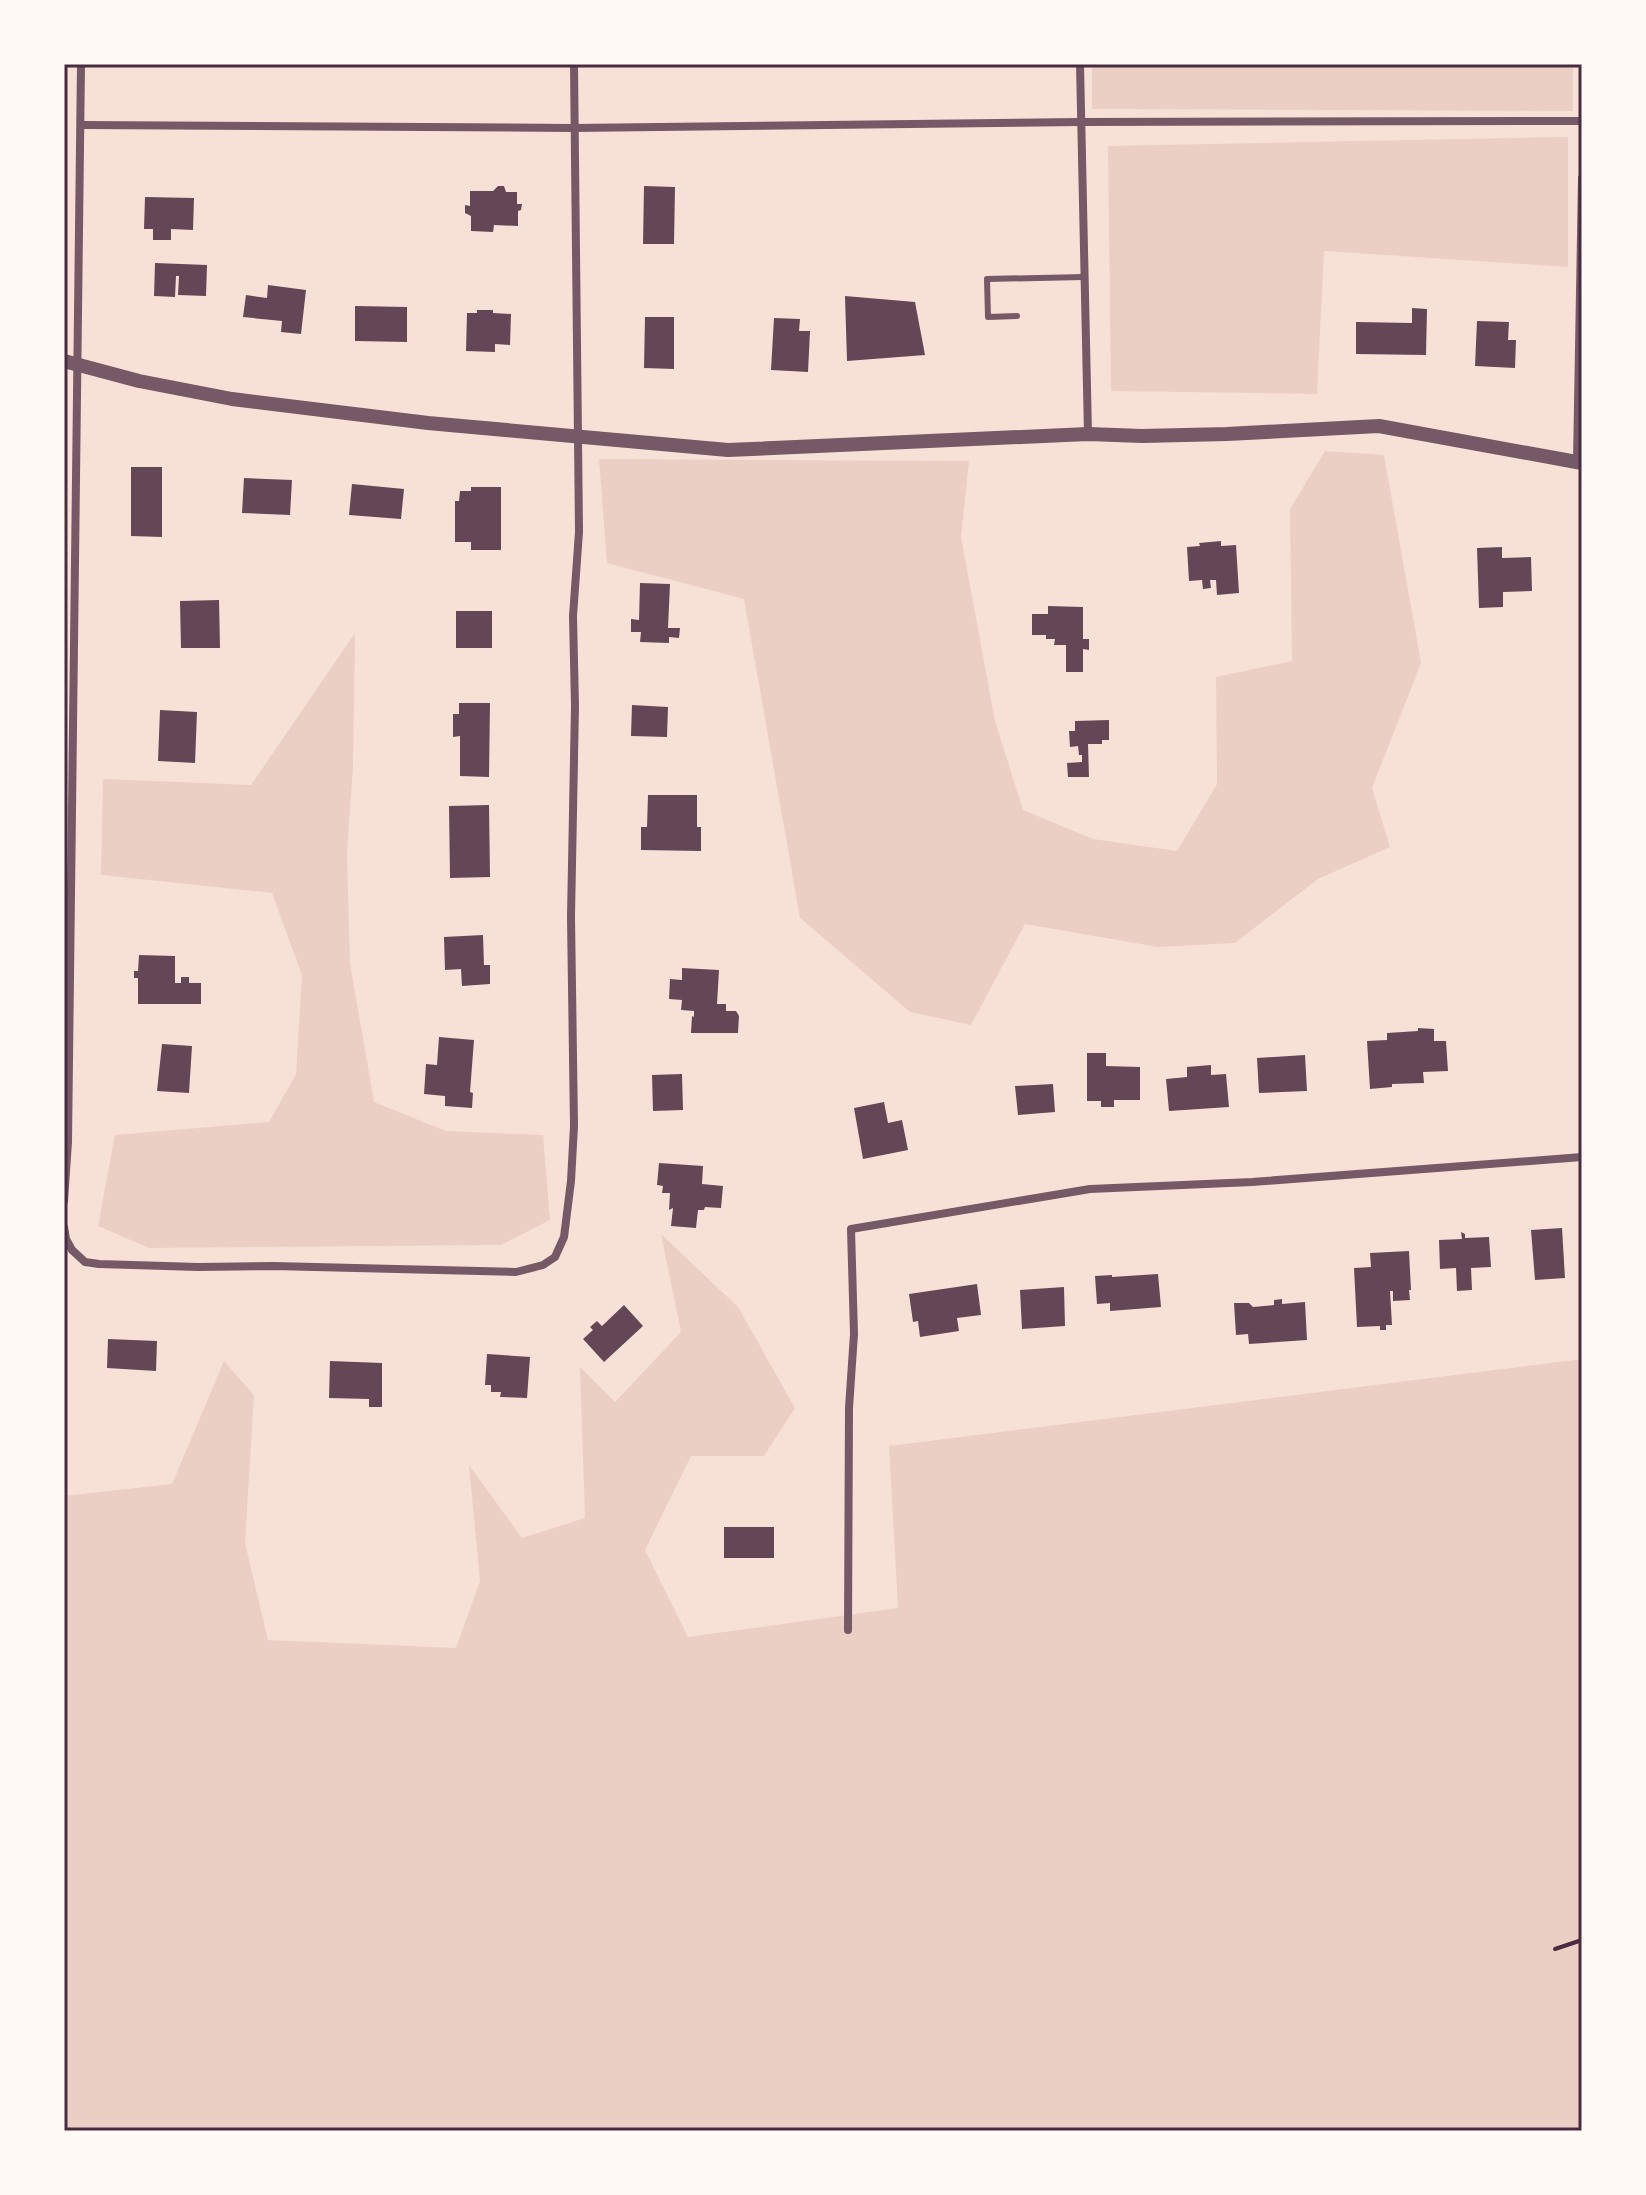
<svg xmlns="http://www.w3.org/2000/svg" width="1646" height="2195" font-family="'PT Serif',serif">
<rect width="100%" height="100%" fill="#f7e1d7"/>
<g fill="#ebcfc5">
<polygon points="1092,64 1573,64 1573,111 1092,109"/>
<polygon points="1568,137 1568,267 1324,251 1317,394 1111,391 1108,146"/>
<polygon points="1325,451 1384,455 1421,663 1372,788 1390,847 1318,879 1235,943 1158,947 1025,924 971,1025 910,1012 800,918 744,599 607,563 599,459 969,461 961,537 995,721 1023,810 1093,839 1177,851 1217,784 1216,677 1292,661 1290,509"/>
<polygon points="355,633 353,767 347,854 350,963 374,1102 446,1131 543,1135 550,1220 501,1245 149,1248 98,1226 115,1135 269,1122 296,1074 302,975 272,893 101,875 103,779 251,785"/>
<polygon points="661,1234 738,1307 795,1408 764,1456 691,1456 645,1550 688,1637 898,1608 889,1446 1582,1359 1582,2131 64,2131 64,1496 172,1484 224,1361 254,1395 245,1543 268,1640 456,1648 480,1581 469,1465 522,1538 585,1518 580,1367 615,1402 681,1332"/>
</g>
<g fill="#644757">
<polygon points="498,186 504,186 506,192 517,192 517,204 522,204 521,210 518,211 518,226 494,225 493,232 471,231 471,216 465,213 465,205 470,206 470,191 493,191"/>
<polygon points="644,186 675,187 674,244 643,244"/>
<polygon points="145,197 194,198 193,230 171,229 171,240 153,240 153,229 144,229"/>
<polygon points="155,263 207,265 206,296 178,295 179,276 176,276 175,297 154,296"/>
<polygon points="268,285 306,290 301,334 281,332 282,321 243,317 246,295 267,298"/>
<polygon points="845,296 915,302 925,355 847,361"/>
<polygon points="355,306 407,307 407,342 355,341"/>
<polygon points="1412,308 1427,309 1426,355 1356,354 1356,322 1412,323"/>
<polygon points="477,310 493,310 493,313 511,314 510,345 495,344 495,352 466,351 467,313 477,313"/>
<polygon points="645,317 674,317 674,369 644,368"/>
<polygon points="774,318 800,319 799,331 810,331 808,372 771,370"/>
<polygon points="1477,321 1509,322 1508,340 1516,340 1515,368 1475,366"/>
<polygon points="131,467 162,467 162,537 131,536"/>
<polygon points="244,478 292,480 290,515 242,513"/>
<polygon points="352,484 404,489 401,519 349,515"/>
<polygon points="471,487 501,487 501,550 471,550 471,542 455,542 455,501 459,501 460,491 471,491"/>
<polygon points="1221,541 1221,546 1236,545 1239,593 1217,595 1216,580 1210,580 1211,588 1203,589 1202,580 1189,581 1187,547 1200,546 1199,543"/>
<polygon points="1502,547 1502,558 1531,557 1532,591 1503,592 1503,607 1479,608 1477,548"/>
<polygon points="640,583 670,584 668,628 680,628 679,638 669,637 669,643 640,642 641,632 631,632 631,619 639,620"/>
<polygon points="219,600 220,648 181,648 180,601"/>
<polygon points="1048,606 1083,607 1083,639 1089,639 1089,650 1083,649 1083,672 1066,672 1066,645 1054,645 1055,639 1046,639 1046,635 1032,635 1032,614 1048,614"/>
<rect x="456" y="611" width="36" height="37"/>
<polygon points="459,703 490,703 489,777 460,776 460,736 453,737 453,714 459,714"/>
<polygon points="632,705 668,707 667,737 631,736"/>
<polygon points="160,710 197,712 195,763 158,761"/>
<polygon points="1109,720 1109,740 1102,740 1102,744 1088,744 1089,777 1068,777 1067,763 1082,762 1082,755 1079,755 1078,746 1070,747 1069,731 1075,731 1075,721"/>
<polygon points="648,795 697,795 697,827 701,827 701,851 641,850 641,827 647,827"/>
<polygon points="489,805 490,877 450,878 449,806"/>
<polygon points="483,935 484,965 490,965 490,984 462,986 461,969 445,970 444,937"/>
<polygon points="139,955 175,956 175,983 181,983 181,977 189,977 189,983 201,983 201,1004 138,1004 138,978 134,978 134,971 138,971"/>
<polygon points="682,968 719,970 717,1004 726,1004 726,1011 736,1011 739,1016 738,1033 691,1033 692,1016 694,1017 694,1011 681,1010 682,1000 669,999 670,979 682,980"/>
<polygon points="1418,1028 1434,1029 1434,1041 1446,1041 1448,1071 1423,1072 1424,1083 1392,1084 1392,1087 1370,1089 1367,1041 1387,1040 1387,1033 1418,1031"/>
<polygon points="439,1037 474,1040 470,1092 473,1093 472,1108 445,1106 445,1096 424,1094 426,1064 437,1065"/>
<polygon points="162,1044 192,1046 189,1093 157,1091"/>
<polygon points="1087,1053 1106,1053 1106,1066 1140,1067 1140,1100 1114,1100 1114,1107 1101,1107 1101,1101 1087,1101"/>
<polygon points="1305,1055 1307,1091 1259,1093 1257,1058"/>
<polygon points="1211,1065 1211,1075 1226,1074 1229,1107 1169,1111 1166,1079 1187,1077 1187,1067"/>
<polygon points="682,1074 683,1110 653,1111 652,1075"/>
<polygon points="1053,1084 1055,1112 1018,1115 1015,1086"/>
<polygon points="884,1102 888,1123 902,1120 908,1150 863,1159 854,1108"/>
<polygon points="659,1163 703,1166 702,1184 723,1186 721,1208 705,1207 704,1210 698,1210 696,1228 671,1226 673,1208 669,1210 670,1193 662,1193 663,1186 657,1185"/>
<polygon points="1562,1228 1565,1278 1535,1280 1531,1230"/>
<polygon points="1461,1232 1465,1234 1465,1238 1489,1237 1491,1267 1471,1268 1472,1290 1457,1291 1456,1268 1440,1269 1439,1240 1462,1239"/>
<polygon points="1409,1251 1411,1290 1409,1290 1410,1300 1393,1301 1393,1291 1390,1291 1392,1325 1386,1325 1386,1330 1380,1330 1380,1326 1357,1327 1354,1268 1371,1267 1370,1253"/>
<polygon points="1158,1274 1161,1307 1110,1311 1110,1303 1097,1304 1095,1276 1112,1275 1112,1277"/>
<polygon points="977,1284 981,1315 957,1318 959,1331 920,1337 918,1321 913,1322 909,1294"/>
<polygon points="1064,1287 1065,1326 1022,1329 1020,1290"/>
<polygon points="1282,1299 1282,1304 1305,1302 1307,1340 1249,1344 1248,1334 1236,1335 1234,1303 1249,1303 1253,1307 1274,1305 1274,1300"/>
<polygon points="624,1305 643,1326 604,1362 583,1339 593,1330 590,1327 597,1321 602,1326"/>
<polygon points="108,1339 157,1341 156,1371 107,1368"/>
<polygon points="487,1354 530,1357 527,1398 500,1397 501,1392 491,1392 491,1385 485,1385"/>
<polygon points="330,1361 382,1363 382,1407 369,1407 369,1399 329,1398"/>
<rect x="724" y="1527" width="50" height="31"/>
</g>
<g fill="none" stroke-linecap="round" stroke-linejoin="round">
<polyline stroke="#4a2c40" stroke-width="4" points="1555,1949 1582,1940"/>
<polyline stroke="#755966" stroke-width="6" points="1017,316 988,317 987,279 1084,277"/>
<g stroke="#755966" stroke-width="8">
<polyline points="1080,64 1088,434"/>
<polyline points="82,125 574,128 1080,122 1582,121"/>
<polyline points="1577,462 1582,178"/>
<polyline points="64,1201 68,1142 81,64"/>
<polyline points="64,1227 66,1239 72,1250 85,1262 99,1264 198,1267 273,1266 516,1272 543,1265 555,1257 564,1237 571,1181 574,1126 571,917 575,706 573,616 579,532 574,64"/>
<polyline points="848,1630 849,1408 854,1334 851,1229 1090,1189 1252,1182 1582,1157"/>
</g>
<polyline stroke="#755966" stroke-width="14" points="64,361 139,381 232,399 428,423 728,450 1088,434 1142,436 1227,434 1379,426 1582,463"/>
</g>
<rect width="1646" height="2195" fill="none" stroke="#fffaf5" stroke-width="132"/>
<rect x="66" y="66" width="1514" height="2063" fill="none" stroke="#4a2c40" stroke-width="3"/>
</svg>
